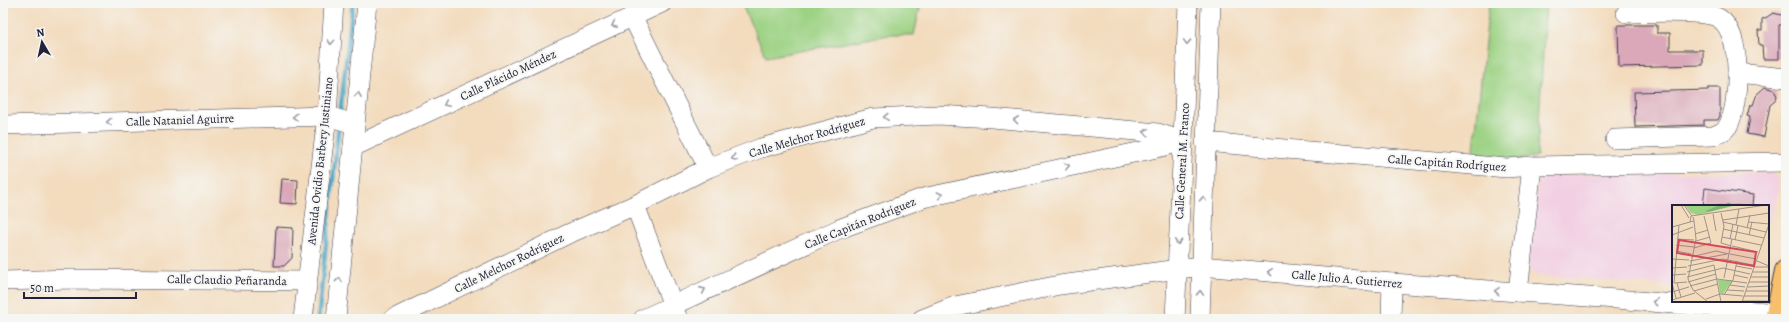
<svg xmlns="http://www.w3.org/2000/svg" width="1789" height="322" font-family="Alegreya,serif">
<rect width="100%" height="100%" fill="#f6f6f2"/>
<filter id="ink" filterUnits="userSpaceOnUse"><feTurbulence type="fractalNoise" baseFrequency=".025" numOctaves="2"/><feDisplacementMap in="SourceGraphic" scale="8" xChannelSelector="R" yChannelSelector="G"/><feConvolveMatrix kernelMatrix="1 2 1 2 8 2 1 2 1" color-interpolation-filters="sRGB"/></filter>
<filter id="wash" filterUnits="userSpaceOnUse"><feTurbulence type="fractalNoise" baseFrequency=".012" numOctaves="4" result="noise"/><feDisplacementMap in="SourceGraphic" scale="16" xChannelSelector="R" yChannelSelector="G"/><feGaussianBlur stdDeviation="0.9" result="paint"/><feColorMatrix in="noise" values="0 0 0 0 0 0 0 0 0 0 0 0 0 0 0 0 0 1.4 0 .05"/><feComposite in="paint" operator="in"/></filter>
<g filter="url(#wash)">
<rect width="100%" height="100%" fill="#f3dcbe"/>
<polygon fill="#f2cfe2" points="1767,172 1777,177 1779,188 1768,227 1768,206 1673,206 1673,286 1535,275 1528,269 1537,185 1543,175"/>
<g fill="#9cd283" stroke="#5f7a5f">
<polygon points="741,3 921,3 914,35 889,35 766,57"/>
<polygon points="1489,3 1546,3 1537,156 1512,161 1473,159"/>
</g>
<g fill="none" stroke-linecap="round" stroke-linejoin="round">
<g stroke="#48a6c7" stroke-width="4.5">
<polyline points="340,114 353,3"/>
<polyline points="318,319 339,124"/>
</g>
</g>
<g id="blocks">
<g fill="#daa8b9">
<polygon points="1773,13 1786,16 1786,24 1779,25 1779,59 1763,59 1762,45 1759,45 1758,30 1762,30 1762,19 1767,17"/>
<polygon points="1618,25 1657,25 1657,33 1670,33 1670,50 1703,50 1703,65 1619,67"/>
<polygon points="1765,87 1774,90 1777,96 1775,101 1770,105 1764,137 1747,134 1750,117 1747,116 1750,105 1753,105 1757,94"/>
<polygon points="1708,88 1720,88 1720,116 1718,120 1704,120 1704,125 1635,127 1634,92 1708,90"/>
<polygon points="282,179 298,180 297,204 280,203"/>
<polygon points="1705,188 1753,195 1752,206 1703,206"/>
<polygon points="276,227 293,228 292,258 284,266 274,266"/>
</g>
</g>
</g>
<g filter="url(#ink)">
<use href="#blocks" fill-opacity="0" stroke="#413e4f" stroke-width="1"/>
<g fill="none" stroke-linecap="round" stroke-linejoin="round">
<defs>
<g id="minor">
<polyline points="632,16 708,168"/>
<polyline points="1737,73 1786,78"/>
<polyline points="3,125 327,116 355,124"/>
<path d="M1615,139L1713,136C1719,134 1724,132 1728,126C1740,104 1743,35 1720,19C1706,9 1645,13 1626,13"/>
<polyline points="1205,142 1507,168 1532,166 1786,162"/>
<polyline points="353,147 662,3"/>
<polyline points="635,205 678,319"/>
<polyline points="3,281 71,279 307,281"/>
<polyline points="1518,292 1532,166"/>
<polyline points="303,319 327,116 334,3"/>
<polyline points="336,319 367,3"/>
<polyline points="393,319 568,234 635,205 708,168 761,148 873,118 938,115 992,118 1158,133 1183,141"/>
<polyline points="643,319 839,229 923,198 1166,146 1183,141"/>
<polyline points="922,319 955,306 1060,285 1201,266 1392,283 1616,299 1777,313"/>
<polyline points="1175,319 1183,141 1188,3"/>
<polyline points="1200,319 1211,3"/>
<polyline points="1391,319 1392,283"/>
</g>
<polyline id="major" points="1776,319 1786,271"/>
</defs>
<use href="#minor" stroke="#413e4f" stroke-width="20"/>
<use href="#major" stroke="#413e4f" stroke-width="24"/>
<use href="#minor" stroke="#fff" stroke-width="19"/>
<use href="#major" stroke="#f8bf6c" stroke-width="22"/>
</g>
<defs><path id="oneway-chevron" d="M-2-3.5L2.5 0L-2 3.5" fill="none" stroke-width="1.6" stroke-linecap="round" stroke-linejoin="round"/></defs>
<g stroke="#9c9ca7">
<use href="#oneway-chevron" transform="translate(614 25) rotate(155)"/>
<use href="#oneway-chevron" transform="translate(331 42) rotate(94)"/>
<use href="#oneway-chevron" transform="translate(1187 42) rotate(92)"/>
<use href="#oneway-chevron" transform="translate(358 95) rotate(-84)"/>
<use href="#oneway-chevron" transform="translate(446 104) rotate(155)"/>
<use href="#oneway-chevron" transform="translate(295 117) rotate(178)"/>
<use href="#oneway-chevron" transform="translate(886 117) rotate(177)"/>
<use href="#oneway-chevron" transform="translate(1016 120) rotate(-174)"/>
<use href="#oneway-chevron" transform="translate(109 122) rotate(178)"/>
<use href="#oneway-chevron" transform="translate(1146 132) rotate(-175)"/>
<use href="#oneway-chevron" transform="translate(734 158) rotate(159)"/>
<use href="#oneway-chevron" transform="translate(1067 166) rotate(-13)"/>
<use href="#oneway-chevron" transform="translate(940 195) rotate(-11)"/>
<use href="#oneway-chevron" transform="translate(1203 199) rotate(-88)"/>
<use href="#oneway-chevron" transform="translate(1178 242) rotate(93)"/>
<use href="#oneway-chevron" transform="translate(1270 272) rotate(-175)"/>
<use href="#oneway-chevron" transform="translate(339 280) rotate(-84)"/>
<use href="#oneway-chevron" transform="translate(703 290) rotate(-24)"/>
<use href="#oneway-chevron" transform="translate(1497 291) rotate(-176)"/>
<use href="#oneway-chevron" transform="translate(1200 293) rotate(-88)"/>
<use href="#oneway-chevron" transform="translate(1655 302) rotate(-175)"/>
</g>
</g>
<g text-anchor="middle" stroke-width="4" stroke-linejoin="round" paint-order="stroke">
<g font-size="12" fill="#22223b" stroke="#f6f6f2">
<text transform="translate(508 75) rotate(-25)" y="4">Calle Plácido Méndez</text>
<text transform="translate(180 120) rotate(-2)" y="4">Calle Nataniel Aguirre</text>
<text transform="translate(807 137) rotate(-16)" y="4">Calle Melchor Rodríguez</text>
<text transform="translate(320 161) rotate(-84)" y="4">Avenida Ovidio Barbery Justiniano</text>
<text transform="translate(1182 161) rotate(-87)" y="4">Calle General M. Franco</text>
<text transform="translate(1447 163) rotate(4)" y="4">Calle Capitán Rodríguez</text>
<text transform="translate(860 223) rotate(-22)" y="4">Calle Capitán Rodríguez</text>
<text transform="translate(509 263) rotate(-26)" y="4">Calle Melchor Rodríguez</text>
<text transform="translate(1347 279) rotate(5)" y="4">Calle Julio A. Gutierrez</text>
<text transform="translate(227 280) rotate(1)" y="4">Calle Claudio Peñaranda</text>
</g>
</g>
<g transform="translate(1672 205)">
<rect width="97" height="97" fill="#f3dcbe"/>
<path d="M65,0L26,10L19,8L14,1ZM46,75H61L51,89L48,88Z" fill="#9cd283"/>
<path d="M48,0H63L36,7L33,6Z" fill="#7db471"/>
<path fill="none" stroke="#9f928a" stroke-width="1" d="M9,0L17,13M12,0L20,11M49,8L52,21L49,38L59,41M41,9L44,26M21,12L22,16L18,17L19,11L94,0M51,15L97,8M22,16L24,34L16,74L21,85L36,97M51,17L94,27M77,17L97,19M64,20L67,4M0,22L18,17M75,23L78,10M51,24L92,33M23,29L36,25M0,30L21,22M77,30L80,17M50,32L89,40M5,34L22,35M58,34L61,19M63,35L66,21M24,36L38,32M4,40L22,42M60,41L86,47M22,43L39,38L32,11M4,46L19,49M58,49L84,54M19,52L44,46L57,49M0,54L17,55M18,56L55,49M85,56L97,61M16,61L51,54L81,60M64,61L80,64M83,62H97M0,63L15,62M15,67L42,60L49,97M81,67H97M1,70L14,69M62,70L76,73M15,72L51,63L78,69M79,72H97M52,73L60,34M16,77L44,69M77,77H97M0,78L4,93M2,78L7,20M2,78L15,77M5,78L9,92M58,80L73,82M18,81L45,74L75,78M76,82L97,81M55,85L72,86M22,86L46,79M74,86H97M0,87L17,82M52,90L61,75L65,56M72,91H97M34,94L48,89L71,91M0,95L23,88M71,96H97M70,97L97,19"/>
<path fill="#d1495b" fill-opacity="0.15" stroke="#d1495b" stroke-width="2" d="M7,35L84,47L82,61L5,48Z"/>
<rect width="97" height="97" fill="none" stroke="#22223b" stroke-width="2"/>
</g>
<rect width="1789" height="322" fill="none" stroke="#f6f6f2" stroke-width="16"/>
<g transform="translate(42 42) rotate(351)" stroke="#f6f6f2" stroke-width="3" paint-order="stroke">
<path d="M0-3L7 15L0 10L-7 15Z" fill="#22223b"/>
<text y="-6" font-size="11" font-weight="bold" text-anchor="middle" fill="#22223b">N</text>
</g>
<path d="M24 292v6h112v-6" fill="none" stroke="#22223b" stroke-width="2"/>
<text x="30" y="292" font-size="12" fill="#22223b" stroke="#f6f6f2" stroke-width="3" paint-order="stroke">50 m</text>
</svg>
